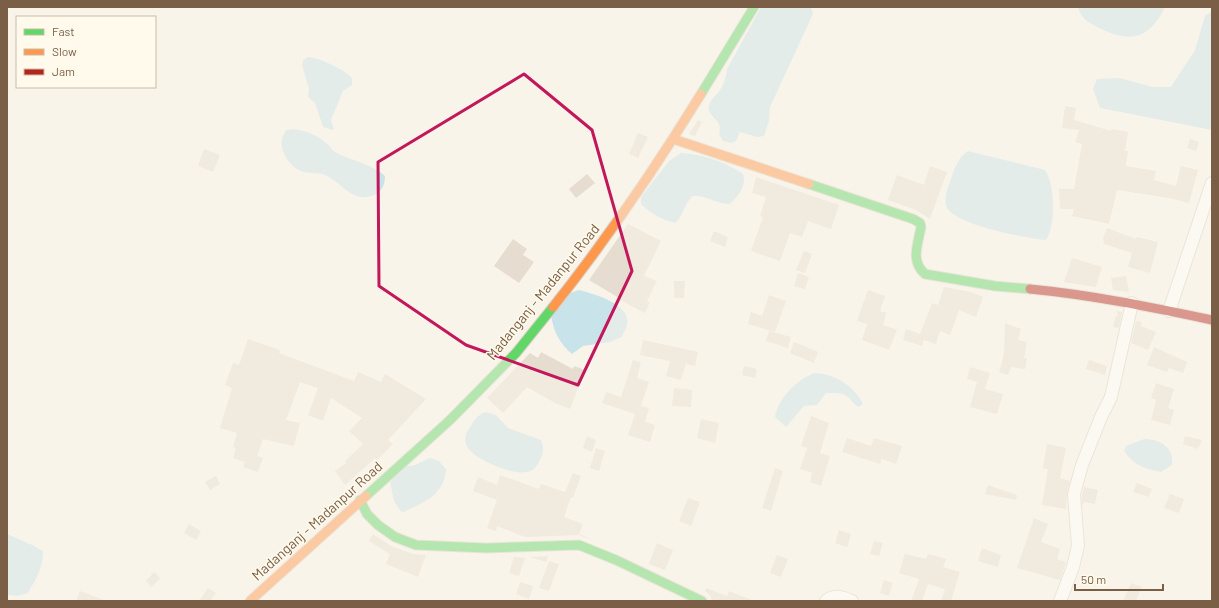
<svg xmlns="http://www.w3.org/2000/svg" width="1219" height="608" font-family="Barlow,sans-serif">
<rect width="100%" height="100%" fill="#f9f4e9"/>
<g fill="#c9e3ea">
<path d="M761,7H811L813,14L770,107L769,121L764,136L757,137L740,132L736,141L731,143L723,141L719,134C724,118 706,118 709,106C710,100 716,95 720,90C724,83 726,77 727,69Z"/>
<path d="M1078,7H1165C1149,40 1130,43 1099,28C1088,22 1081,19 1078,7Z"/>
<polygon points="1212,11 1212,130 1100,108 1093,89 1097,79 1120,78 1153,87 1171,87 1195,50 1205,16"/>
<path d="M308,57C320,58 344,69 352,78V85L343,91L338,103L331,120L334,129L332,130L323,127L315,103L308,97L309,89L302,65L303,60Z"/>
<path d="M293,129C306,131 316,134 326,143C330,145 331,150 335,152C351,161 371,163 385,176C385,184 382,192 374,195C352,204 342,182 325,175C318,172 308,174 301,171C290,167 279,150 282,139C282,136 285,133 286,130Z"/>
<path d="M968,151L1045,170C1055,184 1056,226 1046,240C1026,238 953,225 946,206C944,198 947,189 950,182C954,170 957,158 968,151Z"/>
<path d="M681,153C702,154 726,162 743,174C747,186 738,196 730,204C716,204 706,195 693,196C684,204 684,214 676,223C662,220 651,214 641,204V197L669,161Z"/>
<path d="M579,290C594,294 632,304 627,325C626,329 623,333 622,337L610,342L583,346L572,354C560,344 553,331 551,315L565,295Z"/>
<path d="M814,373C833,373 855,386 863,404L859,407C855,405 854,404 851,400C845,392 835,393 826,393L817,405L804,406L786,427L775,417C778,399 796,380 814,373Z"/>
<path d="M485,412L496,415L508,428L541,440C544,447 544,452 540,460C538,464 534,470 530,471C517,478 469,458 466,444C464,438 466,433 469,429C473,422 477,415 485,412Z"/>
<path d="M1144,439C1160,439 1174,447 1172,465L1161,472C1144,469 1134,465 1124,451L1126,446Z"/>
<path d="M430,458L439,461L446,469C444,496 424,502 402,513L394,501L390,482L402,467L415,465Z"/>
<path d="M7,534L32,545L43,551C44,566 35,581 28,593L18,596L7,595Z"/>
</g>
<g fill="#e6ddd0">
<polygon points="1065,106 1076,108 1074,120 1111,131 1111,129 1128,132 1125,151 1128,151 1126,166 1156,171 1154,180 1176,186 1181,166 1198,170 1189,203 1169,198 1117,190 1109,224 1072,216 1074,209 1060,209 1059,189 1074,189 1082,144 1075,142 1079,130 1062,128"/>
<polygon points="698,120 702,122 695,136 689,134"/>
<polygon points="638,133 648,137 638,158 629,154"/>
<polygon points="1190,139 1199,142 1196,151 1187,148"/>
<polygon points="204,149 220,155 213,172 198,166"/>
<polygon points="930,166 947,172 930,219 916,210 888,200 897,175 924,185"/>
<polygon points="587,174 595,183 576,198 569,189"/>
<polygon points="756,177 839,205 831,229 808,221 802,237 790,233 780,261 751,251 763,217 760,216 766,197 752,193"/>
<polygon points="628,224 661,241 644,276 657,281 647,301 650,302 645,313 618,299 619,298 589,280"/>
<polygon points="1107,228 1136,239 1137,237 1158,242 1150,273 1128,267 1132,253 1104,244 1103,238"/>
<polygon points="714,231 728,237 725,247 710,241"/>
<polygon points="513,239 527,249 523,255 534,262 519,283 494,266"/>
<polygon points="804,251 812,254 805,273 796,270"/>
<polygon points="1072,258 1102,267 1096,287 1064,282"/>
<polygon points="798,273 809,277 805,289 794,286"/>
<polygon points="1126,276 1129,292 1113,290 1111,278"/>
<polygon points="674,281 685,281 684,298 674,298"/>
<polygon points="944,287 971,292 983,297 976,317 959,310 950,335 940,331 936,344 924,340 922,346 903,340 906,329 920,334 932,303 938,305"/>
<polygon points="868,290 885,296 880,311 886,313 883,325 897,330 889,350 862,340 867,324 857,321"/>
<polygon points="769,295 786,301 775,332 748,324 751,312 762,316"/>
<polygon points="1117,311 1122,312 1119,328 1113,327 1116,316 1118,316"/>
<polygon points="1136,321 1142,322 1141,326 1156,332 1148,350 1131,343"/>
<polygon points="1005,323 1021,329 1018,340 1027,342 1024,358 1027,358 1025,369 1011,367 1008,375 999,372 1004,354"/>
<polygon points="769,331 791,337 788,348 766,341"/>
<polygon points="248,339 280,350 279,353 354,381 358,372 381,382 385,374 426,399 388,440 393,444 377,460 375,458 345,485 335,471 346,463 345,461 363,444 349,431 362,418 331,398 323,421 308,415 318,388 300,382 286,420 300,423 294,446 263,439 257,456 263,458 258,472 243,467 245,462 233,458 236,448 233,447 237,433 220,428 232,388 225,385 233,363 239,365"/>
<polygon points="643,340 698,352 695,366 686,364 681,380 666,376 670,361 640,355"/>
<polygon points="794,342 818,352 814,363 790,353"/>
<polygon points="1154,347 1187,362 1183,373 1169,368 1167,372 1147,365"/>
<polygon points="541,352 573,369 574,366 585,370 570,409 555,403 527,387 503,413 487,398 530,353 538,358"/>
<polygon points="633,360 641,362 637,378 649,382 641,406 649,408 645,422 655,425 650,442 628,435 635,414 602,403 606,392 621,397"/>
<polygon points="1089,360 1107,366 1105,375 1086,369"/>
<polygon points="744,366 757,369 755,378 742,375"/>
<polygon points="970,367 990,373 985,389 1003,394 997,414 970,407 977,382 967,379"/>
<polygon points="1156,383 1174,389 1168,408 1174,410 1170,425 1151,420 1156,400 1151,398"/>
<polygon points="674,388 692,390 691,407 672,406"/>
<polygon points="811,416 829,423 820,453 830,456 821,486 810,482 812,473 800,469 807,448 801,446"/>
<polygon points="701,419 719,423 715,443 697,438"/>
<polygon points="587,436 596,440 592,452 583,448"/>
<polygon points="1185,436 1202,440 1198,449 1183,444"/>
<polygon points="847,438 871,446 874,438 902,446 896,464 882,459 880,464 842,452"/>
<polygon points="1047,444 1066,448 1060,478 1070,481 1067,492 1066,509 1042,505 1048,469 1043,468"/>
<polygon points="596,448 605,451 599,471 590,468"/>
<polygon points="775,468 783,471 771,511 762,508"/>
<polygon points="573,473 581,476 573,498 571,497 564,517 583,524 579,534 600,543 579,535 525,537 497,526 496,531 487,528 497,500 473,491 478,477 497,485 500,475 539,489 541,484 565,492"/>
<polygon points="216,476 220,484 210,490 205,482"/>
<polygon points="1137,483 1152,489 1149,497 1133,492"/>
<polygon points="988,485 1017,495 1016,500 985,494"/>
<polygon points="1084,487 1098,490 1095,504 1084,502 1082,506 1082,495"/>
<polygon points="1170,494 1184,499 1179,513 1164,508"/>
<polygon points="688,498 700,502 691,526 679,521"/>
<polygon points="1034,518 1048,524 1041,542 1060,549 1057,559 1066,562 1060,580 1017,568"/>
<polygon points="189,524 201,531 196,540 184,533"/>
<polygon points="839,530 851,534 847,547 835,543"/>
<polygon points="373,534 391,546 413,554 426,555 418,577 386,564 390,554 369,541"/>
<polygon points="874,541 883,543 879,556 870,554"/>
<polygon points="657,543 673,550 665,570 649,564"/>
<polygon points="982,548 1001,555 998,567 978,561"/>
<polygon points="905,554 926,559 928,554 946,559 943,567 960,572 951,601 941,601 945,589 928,584 922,601 911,601 919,579 899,573"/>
<polygon points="777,555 788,559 781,577 770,573"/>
<polygon points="548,556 546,562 530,557"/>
<polygon points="514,557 525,558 519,576 509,573"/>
<polygon points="549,561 559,564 549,591 539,588"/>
<polygon points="154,572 160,578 152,587 146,581"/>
<polygon points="884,580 893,583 889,596 880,593"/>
<polygon points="520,582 533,586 529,599 516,594"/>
<polygon points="1131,583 1142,587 1136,601 1123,601"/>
<polygon points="208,588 216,593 210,601 199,601"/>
<polygon points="706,588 727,596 729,591 754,601 712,601 710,595 705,591"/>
<polygon points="80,591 104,600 104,601 76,601"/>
</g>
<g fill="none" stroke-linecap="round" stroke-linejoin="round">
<defs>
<g id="street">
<polyline points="1169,311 1212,183"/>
<path d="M826,601C835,594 842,597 852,601"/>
<polyline points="1060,601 1073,567 1078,546 1074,494 1082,465 1101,417 1111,397 1132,303"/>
</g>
<g id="fast">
<polyline points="701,94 754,7"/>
<path d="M809,184L913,219L920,223L921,227C918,244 910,261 925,274L995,286L1030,289"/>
<polyline points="366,496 450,420 516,353 553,307"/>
<polyline points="360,500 367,514 378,525 395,537 416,545 486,548 579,545 616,560 702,601"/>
</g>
<g id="slow">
<polyline points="673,139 809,184"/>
<path d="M553,307C607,239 656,167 701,94"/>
<polyline points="250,601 366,496"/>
</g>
<path id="jam" d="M1030,289C1092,295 1151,307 1212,320"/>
</defs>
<use href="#street" stroke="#d8d1c7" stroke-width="14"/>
<use href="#fast" stroke="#d8d0c6" stroke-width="11"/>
<use href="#slow" stroke="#d8d0c6" stroke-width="11"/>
<use href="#jam" stroke="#d8d0c6" stroke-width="11"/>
<use href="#street" stroke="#fefdfc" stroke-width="12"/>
<use href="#fast" stroke="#63d668" stroke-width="9"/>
<use href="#slow" stroke="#ff974d" stroke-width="9"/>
<use href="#jam" stroke="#b3261e" stroke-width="9"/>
</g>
<path d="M0 0H1219V608H0ZM524,74L592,130L632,271L578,385L466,345L379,286L378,162Z" fill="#f9f4e9" fill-opacity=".55" fill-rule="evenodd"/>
<path fill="none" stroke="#c2185b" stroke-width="3" stroke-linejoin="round" d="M524,74L592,130L632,271L578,385L466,345L379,286L378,162Z"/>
<g text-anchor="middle" stroke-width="3" stroke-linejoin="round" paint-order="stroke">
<g font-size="14" fill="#7a5f46" stroke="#fffaec">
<text transform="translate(543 292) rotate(-51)" y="5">Madanganj - Madanpur Road</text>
<text transform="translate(317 521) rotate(-42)" y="5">Madanganj - Madanpur Road</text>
</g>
</g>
<rect width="1219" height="608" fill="none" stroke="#7a5f46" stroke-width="16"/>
<rect x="16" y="16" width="140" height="72" fill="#fffaec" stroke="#cabcaa"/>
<rect x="24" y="29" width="20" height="6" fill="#63d668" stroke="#cabcaa"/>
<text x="52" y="36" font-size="12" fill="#7a5f46">Fast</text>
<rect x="24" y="49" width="20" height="6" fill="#ff974d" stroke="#cabcaa"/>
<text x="52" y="56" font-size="12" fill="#7a5f46">Slow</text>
<rect x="24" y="69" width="20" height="6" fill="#b3261e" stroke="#cabcaa"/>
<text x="52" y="76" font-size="12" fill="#7a5f46">Jam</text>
<path d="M1075 584v6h88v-6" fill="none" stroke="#7a5f46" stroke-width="2"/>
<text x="1081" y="584" font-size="12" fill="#7a5f46" stroke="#fffaec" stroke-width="3" paint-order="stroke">50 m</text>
</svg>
